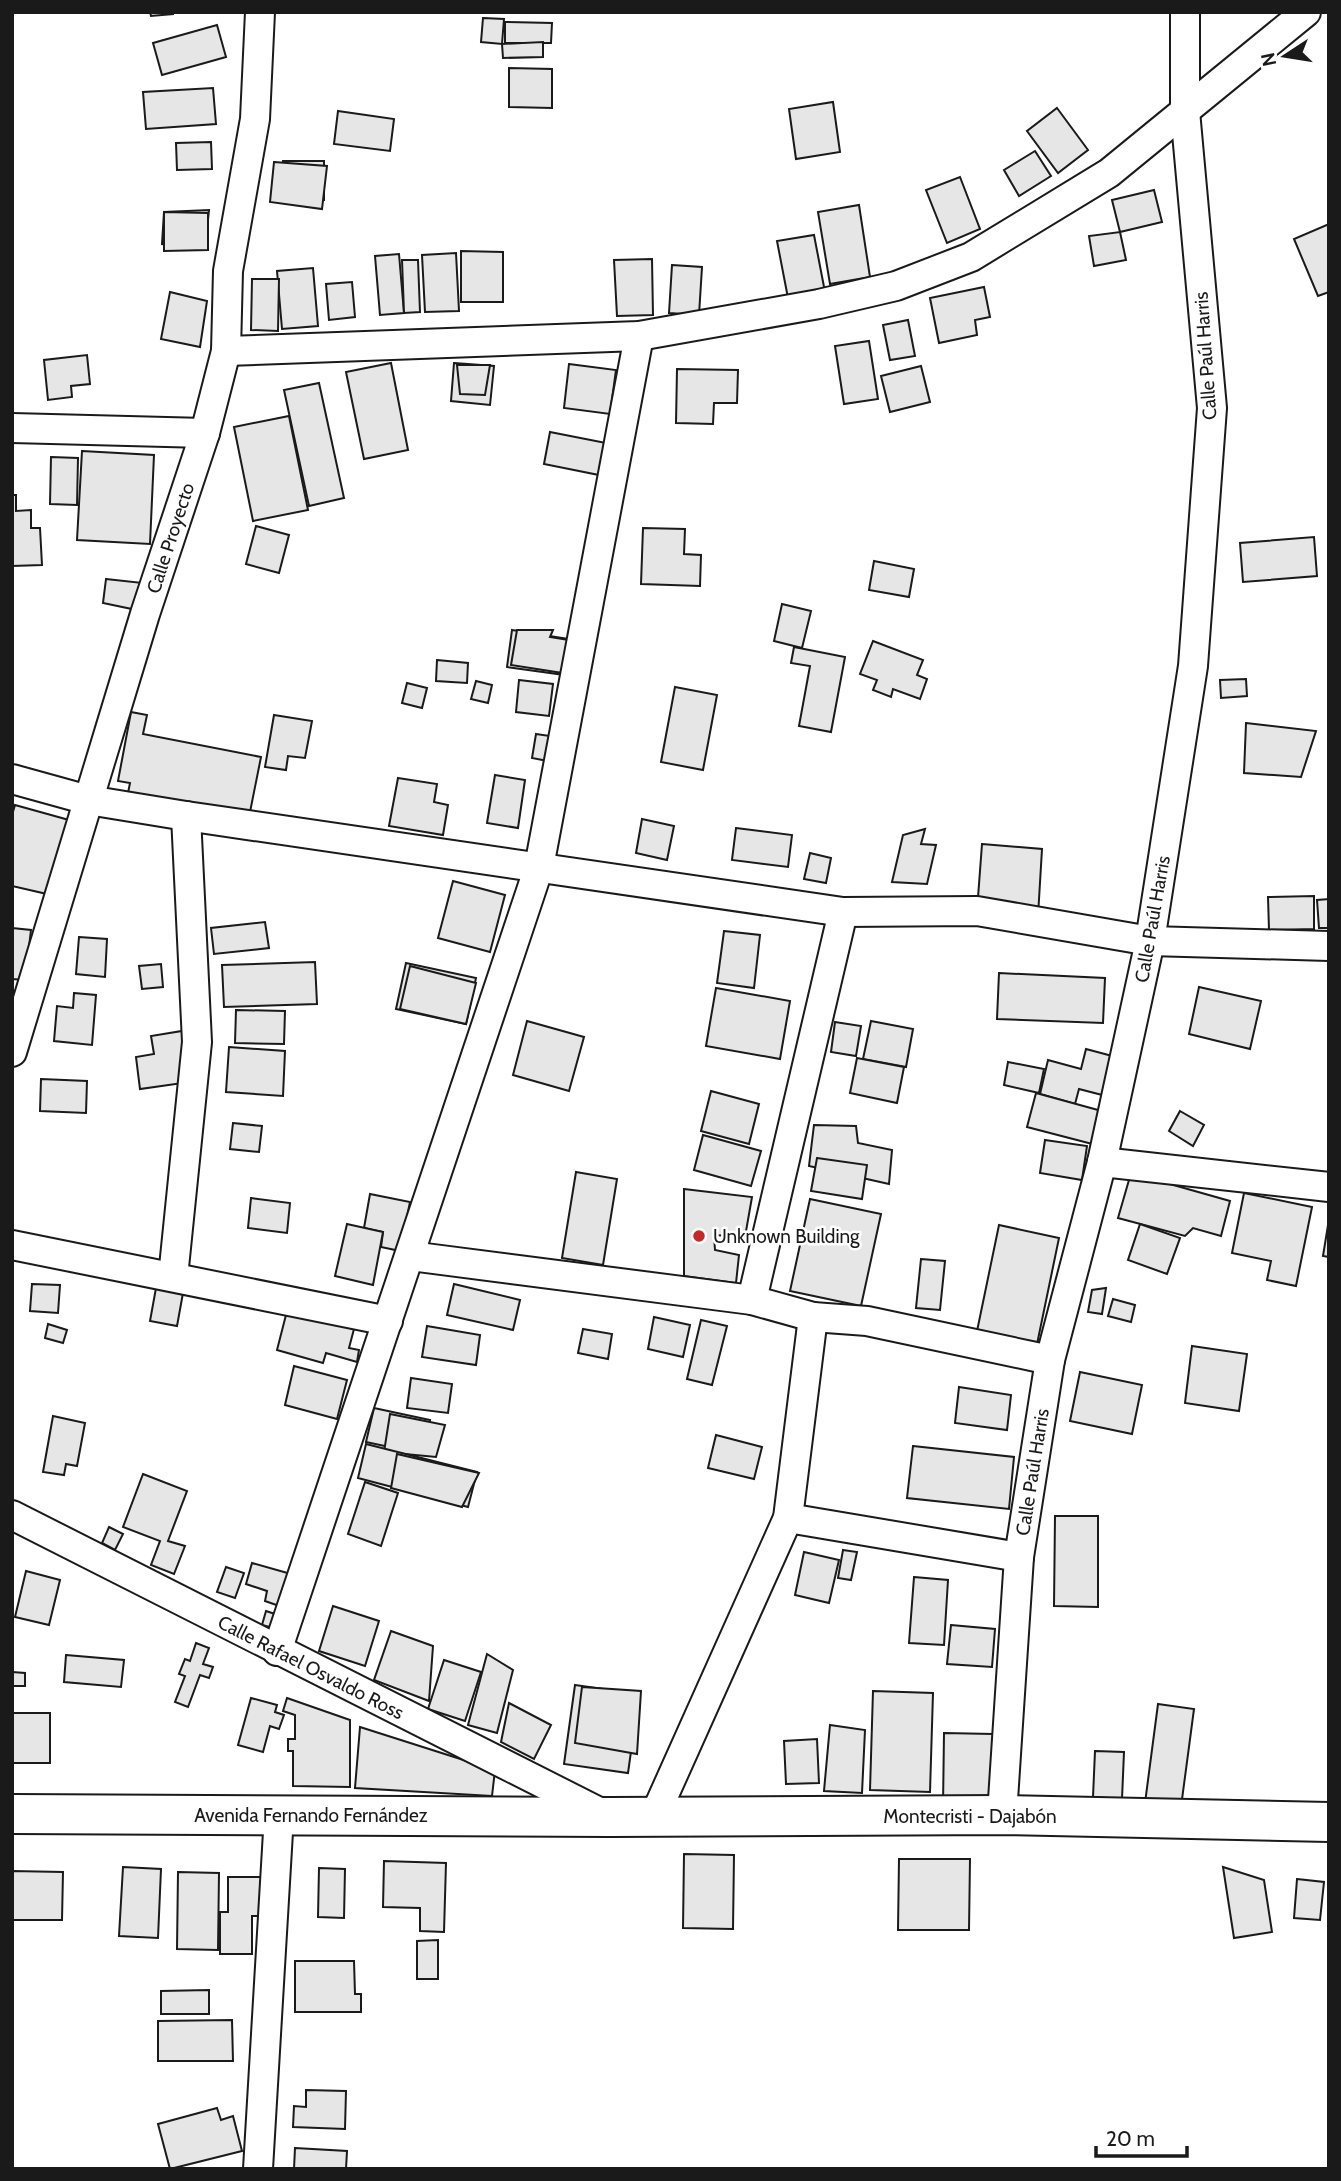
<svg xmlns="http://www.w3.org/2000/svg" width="1341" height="2181" font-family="Cabin,sans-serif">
<rect width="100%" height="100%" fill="#fff"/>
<g fill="#e6e6e6" stroke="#1a1a1a" stroke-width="2">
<polygon points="150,12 173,12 173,14 151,16"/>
<polygon points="483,18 504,19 502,44 481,42"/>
<polygon points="505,22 552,23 551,43 505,43"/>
<polygon points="217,25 226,57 162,75 153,43"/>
<polygon points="543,42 543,57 503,58 502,44"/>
<polygon points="509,68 552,69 552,108 509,107"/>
<polygon points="213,88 216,124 146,129 143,92"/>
<polygon points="833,102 840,152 796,159 789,109"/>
<polygon points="1057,108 1088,150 1058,173 1027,131"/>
<polygon points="338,111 394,119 390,151 334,144"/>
<polygon points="211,142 212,169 177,170 176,143"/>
<polygon points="1035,151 1051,176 1019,196 1004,170"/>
<polygon points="283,161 324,161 324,200 277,197"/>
<polygon points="274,162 327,166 322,209 270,202"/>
<polygon points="960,177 980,229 947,243 926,190"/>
<polygon points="1154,190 1162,222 1120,232 1112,200"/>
<polygon points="859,205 870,277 830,284 818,212"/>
<polygon points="209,210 205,249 162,244 164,212"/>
<polygon points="164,212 208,213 208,250 164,251"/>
<polygon points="1329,224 1329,292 1318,296 1294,239"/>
<polygon points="1120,232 1126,260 1094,266 1089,236"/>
<polygon points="814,235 825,292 788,298 777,241"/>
<polygon points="461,251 503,252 503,302 461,302"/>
<polygon points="456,253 459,311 425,312 422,255"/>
<polygon points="399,254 404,313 380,315 375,256"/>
<polygon points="652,259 653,315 617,316 614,260"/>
<polygon points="402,260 418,260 420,312 404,313"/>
<polygon points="672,265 702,267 699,315 669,313"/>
<polygon points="313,268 318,326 282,329 277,271"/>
<polygon points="252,279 279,279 278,331 251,330"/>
<polygon points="352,282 355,317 329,320 326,284"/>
<polygon points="984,287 990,317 975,320 977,335 939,343 930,298"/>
<polygon points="170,292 207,301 200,347 161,339"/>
<polygon points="908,320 915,356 890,360 883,325"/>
<polygon points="869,341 878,399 844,404 835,346"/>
<polygon points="87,355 90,384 71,386 72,397 48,400 44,360"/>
<polygon points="391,363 408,450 364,459 346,372"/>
<polygon points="454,363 494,366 490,405 451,401"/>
<polygon points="569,364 616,370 610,414 564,408"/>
<polygon points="457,365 490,365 485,395 460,394"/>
<polygon points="921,366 930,402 890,412 881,376"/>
<polygon points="677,369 738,370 737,403 714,403 713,424 676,423"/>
<polygon points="319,383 344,498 309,506 284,390"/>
<polygon points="289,416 308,510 253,521 234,427"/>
<polygon points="550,432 606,443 599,475 544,464"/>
<polygon points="82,451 154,455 150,544 77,540"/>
<polygon points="51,457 78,458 77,505 50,504"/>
<polygon points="12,495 16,495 16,511 31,510 31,528 40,528 42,565 12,566"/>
<polygon points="256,526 289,535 279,573 246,564"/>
<polygon points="643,528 685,529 684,554 701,555 700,586 641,584"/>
<polygon points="1314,537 1317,576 1243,582 1240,543"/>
<polygon points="874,561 914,569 909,597 869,590"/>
<polygon points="106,579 143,583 132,609 103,603"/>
<polygon points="782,604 811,611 802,648 774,641"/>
<polygon points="512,630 569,639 565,675 507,667"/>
<polygon points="517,630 553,630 550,637 575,641 569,674 511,665"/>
<polygon points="873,641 923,660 917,675 927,679 920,699 893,689 891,697 873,690 877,680 860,674"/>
<polygon points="794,647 845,657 831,732 799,726 810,666 791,663"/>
<polygon points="437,660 468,663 467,683 436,681"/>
<polygon points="1246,679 1247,696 1221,698 1220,680"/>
<polygon points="519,680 553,684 549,716 516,712"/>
<polygon points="476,681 492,685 488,703 471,699"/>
<polygon points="407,683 427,688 422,708 402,703"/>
<polygon points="675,687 717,695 703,770 661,762"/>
<polygon points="131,712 147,715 143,734 261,757 248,822 127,798 130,783 118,781"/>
<polygon points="274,715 312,721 305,758 288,756 286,770 265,767"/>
<polygon points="1246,723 1316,731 1301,777 1244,773"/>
<polygon points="536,734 557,737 553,762 532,758"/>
<polygon points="495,775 525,780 518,828 487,823"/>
<polygon points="398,778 437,784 434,802 448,805 443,835 389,826"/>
<polygon points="15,805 69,820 47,894 12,886 12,815"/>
<polygon points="642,819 674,826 667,860 636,853"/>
<polygon points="736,828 792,835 788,867 732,860"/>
<polygon points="925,829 921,844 936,845 927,884 892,882 903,835"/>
<polygon points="982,844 1042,849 1038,916 977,911"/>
<polygon points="810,853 831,858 826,883 804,879"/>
<polygon points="453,881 505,895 490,952 438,938"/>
<polygon points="1314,896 1314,929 1269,930 1268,897"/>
<polygon points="1329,899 1329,928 1319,928 1317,900"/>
<polygon points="265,922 269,948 214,954 211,928"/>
<polygon points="12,928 31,930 25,980 12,979"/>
<polygon points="724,931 760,935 754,988 717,983"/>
<polygon points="79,937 107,939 105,977 76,974"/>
<polygon points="315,962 317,1004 224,1007 222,965"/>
<polygon points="406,963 476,978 466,1024 396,1009"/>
<polygon points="161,964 163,987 142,989 139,966"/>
<polygon points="410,966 476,983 466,1024 400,1009"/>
<polygon points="999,973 1105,978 1103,1023 997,1019"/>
<polygon points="1199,987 1261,1001 1250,1049 1189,1034"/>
<polygon points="716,988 790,1001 780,1059 706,1046"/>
<polygon points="74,993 96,995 92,1045 54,1041 57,1006 73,1008"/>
<polygon points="236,1010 285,1011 284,1044 235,1043"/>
<polygon points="527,1021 584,1037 569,1091 513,1075"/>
<polygon points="871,1021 913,1029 906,1067 863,1059"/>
<polygon points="835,1022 861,1026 856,1056 831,1052"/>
<polygon points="182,1031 190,1082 140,1089 136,1057 154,1054 151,1036"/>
<polygon points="229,1047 285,1051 283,1096 226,1092"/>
<polygon points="1086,1049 1116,1057 1106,1096 1079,1089 1075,1104 1040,1094 1048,1060 1081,1069"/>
<polygon points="857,1058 904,1067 897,1103 850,1093"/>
<polygon points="1008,1062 1044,1069 1039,1093 1004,1085"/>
<polygon points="41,1079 87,1081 86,1113 40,1111"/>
<polygon points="711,1091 759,1104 749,1144 701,1131"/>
<polygon points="1036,1093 1109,1113 1100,1146 1027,1127"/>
<polygon points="1180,1111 1204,1125 1193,1146 1169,1131"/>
<polygon points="233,1123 262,1126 259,1152 230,1149"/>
<polygon points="814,1125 856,1126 858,1143 892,1150 889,1184 809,1166"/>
<polygon points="703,1135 761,1151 751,1186 694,1170"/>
<polygon points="1045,1140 1087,1146 1082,1180 1040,1173"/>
<polygon points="817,1158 867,1165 862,1199 811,1191"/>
<polygon points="576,1172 617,1179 603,1265 562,1258"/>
<polygon points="1131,1173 1230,1201 1221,1236 1193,1228 1185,1236 1118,1218"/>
<polygon points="684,1189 752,1197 745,1237 714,1235 715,1250 739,1255 736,1283 684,1276"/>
<polygon points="1244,1193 1312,1207 1296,1286 1267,1280 1271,1261 1232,1253"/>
<polygon points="370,1194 410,1202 400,1251 381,1247 383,1232 364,1228"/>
<polygon points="251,1198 290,1203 287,1233 248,1228"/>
<polygon points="810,1199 881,1214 861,1306 790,1291"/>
<polygon points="1329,1219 1329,1257 1323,1256"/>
<polygon points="347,1224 383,1232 373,1285 335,1276"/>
<polygon points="1140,1224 1180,1238 1167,1274 1128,1260"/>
<polygon points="999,1225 1059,1238 1036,1349 976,1336"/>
<polygon points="921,1259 945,1261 940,1310 916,1308"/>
<polygon points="32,1284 60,1285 58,1313 30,1311"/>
<polygon points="454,1284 520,1300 513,1330 447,1315"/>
<polygon points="156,1288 183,1293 177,1326 150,1321"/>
<polygon points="1106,1288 1102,1314 1088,1312 1092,1290"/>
<polygon points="1113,1299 1135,1305 1131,1322 1108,1316"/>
<polygon points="287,1311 354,1329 349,1348 359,1350 357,1362 326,1353 323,1363 277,1350"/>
<polygon points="654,1317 690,1325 683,1357 648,1349"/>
<polygon points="701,1320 727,1326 712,1385 687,1379"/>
<polygon points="48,1324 67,1330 63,1343 45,1338"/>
<polygon points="427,1326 480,1335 476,1365 422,1357"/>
<polygon points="583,1329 612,1334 608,1359 578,1353"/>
<polygon points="1192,1346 1247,1354 1239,1411 1185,1403"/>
<polygon points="294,1366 347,1380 337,1419 285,1405"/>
<polygon points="1080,1372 1142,1385 1132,1434 1070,1421"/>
<polygon points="411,1378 452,1384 448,1413 407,1408"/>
<polygon points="959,1387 1011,1395 1007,1430 955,1423"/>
<polygon points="374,1408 430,1420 422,1454 366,1442"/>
<polygon points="390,1414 445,1425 436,1457 384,1452"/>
<polygon points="53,1416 85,1423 77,1466 66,1464 64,1475 43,1472"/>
<polygon points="716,1435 762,1447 754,1479 708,1468"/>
<polygon points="366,1444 477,1472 468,1507 358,1478"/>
<polygon points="913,1446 1014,1457 1009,1509 907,1498"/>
<polygon points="397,1454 479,1473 462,1507 391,1488"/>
<polygon points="143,1474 187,1491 168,1541 185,1546 174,1574 151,1565 160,1541 123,1527"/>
<polygon points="365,1482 398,1493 381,1546 348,1534"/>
<polygon points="1055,1516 1098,1516 1098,1607 1054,1606"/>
<polygon points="109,1527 123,1534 115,1550 102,1543"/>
<polygon points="843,1550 857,1552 851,1580 838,1578"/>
<polygon points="804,1552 839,1560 829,1603 795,1595"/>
<polygon points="252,1563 291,1574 282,1607 265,1601 267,1591 246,1584"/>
<polygon points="226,1567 244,1573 235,1598 217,1592"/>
<polygon points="26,1571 60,1580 49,1625 15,1617"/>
<polygon points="914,1577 948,1580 944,1645 909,1643"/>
<polygon points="333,1606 379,1621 365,1666 319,1651"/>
<polygon points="266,1611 281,1616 277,1629 262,1625"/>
<polygon points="951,1625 995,1629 992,1667 947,1664"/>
<polygon points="391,1631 433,1646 429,1701 374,1680"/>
<polygon points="196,1643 209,1648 203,1664 213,1667 209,1678 200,1675 188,1707 175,1702 185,1676 179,1674 185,1659 190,1661"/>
<polygon points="487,1654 513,1670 497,1733 468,1725"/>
<polygon points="66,1655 124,1660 121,1687 64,1682"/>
<polygon points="444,1660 481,1672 465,1721 428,1709"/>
<polygon points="12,1672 25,1673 25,1686 12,1686"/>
<polygon points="575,1685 639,1694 628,1773 564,1764"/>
<polygon points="582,1687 641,1691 637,1754 575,1743"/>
<polygon points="873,1691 933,1693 930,1792 870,1790"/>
<polygon points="251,1698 277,1705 275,1712 284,1715 279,1729 270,1726 263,1752 238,1745"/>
<polygon points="287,1698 350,1720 350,1787 293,1786 293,1751 288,1751 288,1739 295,1739 295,1715 283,1711"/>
<polygon points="509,1703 551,1725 534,1759 501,1742"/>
<polygon points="1158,1704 1194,1709 1181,1807 1145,1803"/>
<rect x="12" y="1713" width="38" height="50"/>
<polygon points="830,1725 865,1730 862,1793 824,1791"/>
<polygon points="360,1727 495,1770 492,1796 355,1788"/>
<polygon points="944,1733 993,1734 992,1807 943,1806"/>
<polygon points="817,1739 819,1783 786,1784 784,1741"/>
<polygon points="1095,1751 1124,1752 1122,1799 1093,1797"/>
<polygon points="684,1854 734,1855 733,1929 683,1928"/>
<polygon points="899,1859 970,1859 969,1930 898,1930"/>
<polygon points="384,1861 446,1863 444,1932 420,1931 420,1908 383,1907"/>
<polygon points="123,1867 161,1869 158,1938 119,1936"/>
<polygon points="1223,1867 1264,1880 1272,1932 1234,1938"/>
<polygon points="319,1868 345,1869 344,1918 318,1917"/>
<polygon points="12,1871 63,1872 62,1920 12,1920"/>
<polygon points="178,1872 219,1873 218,1950 177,1949"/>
<polygon points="228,1877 263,1877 263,1916 252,1916 252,1954 220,1954 220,1912 228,1912"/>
<polygon points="1297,1879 1324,1882 1320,1920 1294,1918"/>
<polygon points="438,1940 438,1979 417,1979 417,1941"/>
<polygon points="295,1961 354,1961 355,1994 361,1994 361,2012 295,2012"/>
<polygon points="209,1990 209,2014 161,2014 161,1991"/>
<polygon points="232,2020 233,2061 158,2061 158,2021"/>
<polygon points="306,2090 346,2091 345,2129 293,2127 294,2106 306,2107"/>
<polygon points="217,2108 221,2120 233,2116 242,2151 170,2169 158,2124"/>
<polygon points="295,2148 347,2151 346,2169 294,2169"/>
</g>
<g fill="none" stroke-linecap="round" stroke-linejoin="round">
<defs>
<g id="street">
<polyline points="226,351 639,336 819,304 896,286 971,257 1109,173 1306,12"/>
<polyline points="12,428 205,433"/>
<polyline points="12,779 88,800 186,816 843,912 977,911 1150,941 1329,946"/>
<polyline points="12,1052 145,614 205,433 226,351 228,271 255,119 260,12"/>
<polyline points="1102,1162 1329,1187"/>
<polyline points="12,1245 388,1321"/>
<polyline points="410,1256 752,1300 813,1317 867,1321 1050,1360"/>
<polyline points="173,1277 197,1042 186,816"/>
<polyline points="752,1300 843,912"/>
<polyline points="12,1515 605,1815"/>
<polyline points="788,1518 1019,1557"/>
<polyline points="277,1651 539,867 639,336"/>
<polyline points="1002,1815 1019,1557 1050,1360 1102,1162 1150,941 1193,666 1212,408 1185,111 1185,12"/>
<polyline points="654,1817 788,1518 813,1317"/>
<polyline points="258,2169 279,1815"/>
</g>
<polyline id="primary" points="12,1814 610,1817 1002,1815 1329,1822"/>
</defs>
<use href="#street" stroke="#1a1a1a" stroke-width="32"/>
<use href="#primary" stroke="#1a1a1a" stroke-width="42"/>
<use href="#street" stroke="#fff" stroke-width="28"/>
<use href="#primary" stroke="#fff" stroke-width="38"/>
</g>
<circle fill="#c62828" stroke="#fff" stroke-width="2.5" cx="699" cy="1236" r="7"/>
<g text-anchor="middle" stroke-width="5" stroke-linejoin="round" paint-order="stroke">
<g font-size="19" fill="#1a1a1a" stroke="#fff">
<text transform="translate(1205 356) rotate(-94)" y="7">Calle Paúl Harris</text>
<text transform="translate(170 538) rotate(-72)" y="7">Calle Proyecto</text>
<text transform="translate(1152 919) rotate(-80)" y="7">Calle Paúl Harris</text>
<text transform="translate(1032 1472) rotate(-81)" y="7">Calle Paúl Harris</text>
<text transform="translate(311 1667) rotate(27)" y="7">Calle Rafael Osvaldo Ross</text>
<text x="311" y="1822">Avenida Fernando Fernández</text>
<text x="970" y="1823">Montecristi - Dajabón</text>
</g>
<g font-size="19" fill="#1a1a1a" stroke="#fff" text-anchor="start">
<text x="713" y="1243">Unknown Building</text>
</g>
</g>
<rect width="1341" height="2181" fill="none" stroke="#1a1a1a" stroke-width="28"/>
<g transform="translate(1285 56) rotate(258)" stroke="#ffffff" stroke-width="5" paint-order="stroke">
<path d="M0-5L12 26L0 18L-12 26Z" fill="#1a1a1a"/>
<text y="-10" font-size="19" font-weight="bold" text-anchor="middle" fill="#1a1a1a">N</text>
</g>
<path d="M1096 2146v10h91v-10" fill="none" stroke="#1a1a1a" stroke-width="3.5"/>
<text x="1106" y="2146" font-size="21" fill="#1a1a1a" stroke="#ffffff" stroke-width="5" paint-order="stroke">20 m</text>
</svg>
